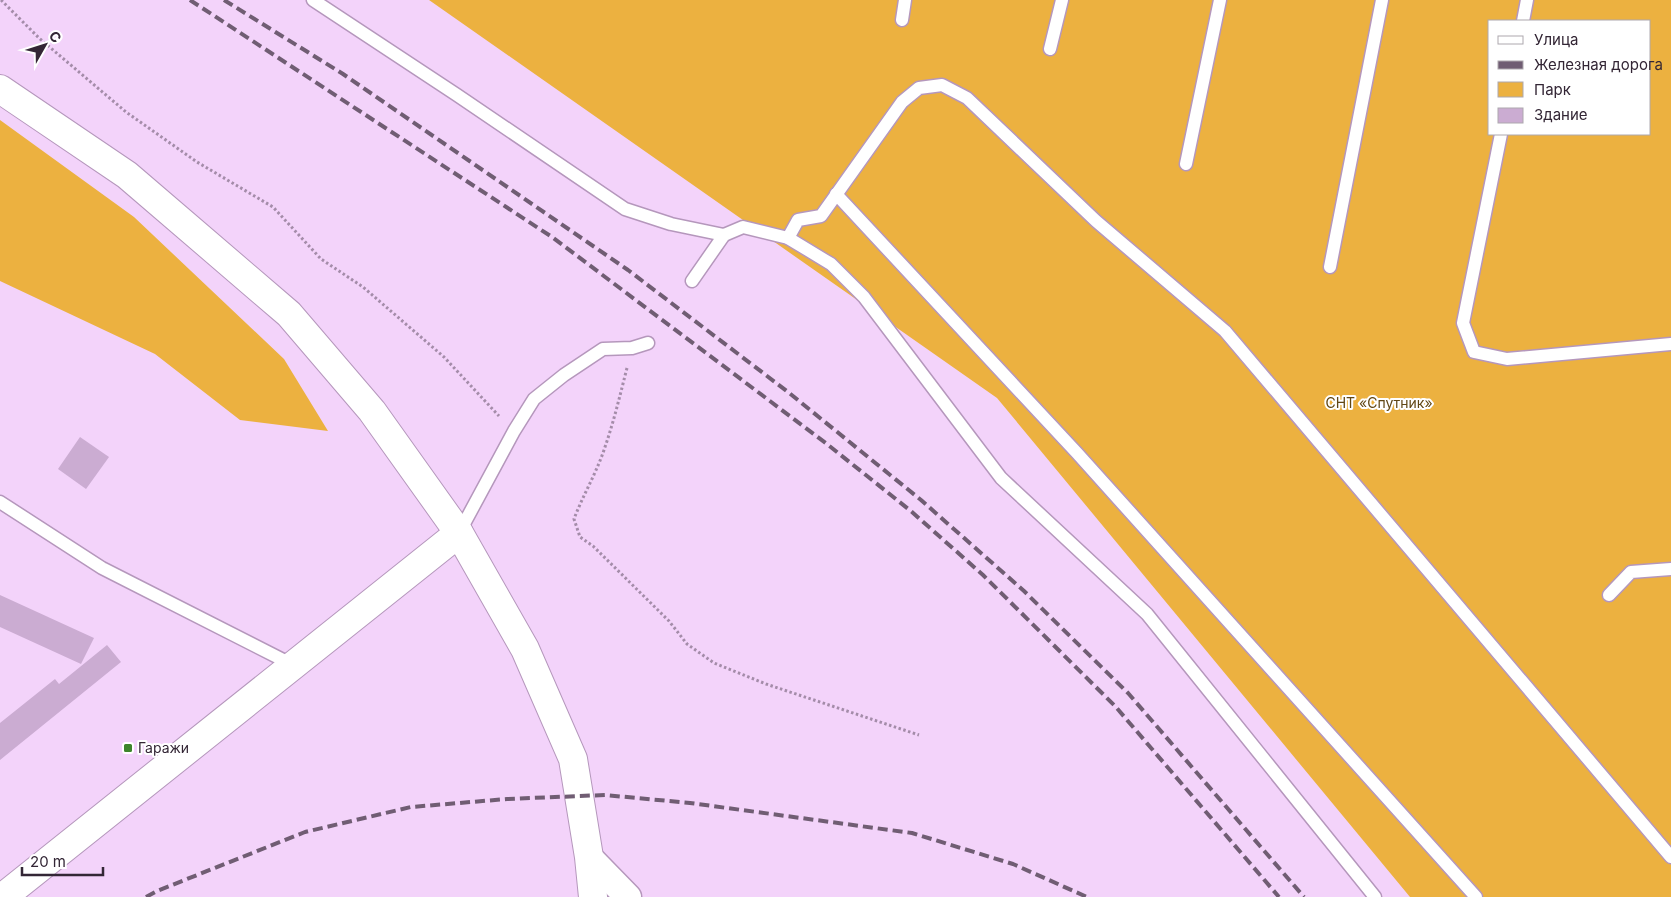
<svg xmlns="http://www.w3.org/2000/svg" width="1671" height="897" font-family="Inter,sans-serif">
<rect width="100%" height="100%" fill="#f3d3fa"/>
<g fill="#ecb140" fill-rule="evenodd">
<path d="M429,0H1671V897H1410L997,398ZM1490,21H1650V134H1490Z"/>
<polygon points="0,120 134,217 284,359 328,431 240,420 155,354 0,281"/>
</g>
<g fill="#cbacd2">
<polygon points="80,437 109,457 86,489 58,469"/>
<polygon points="0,595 94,638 81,664 0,627"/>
<polygon points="107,645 121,662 0,760 0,723 55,679 59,684"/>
</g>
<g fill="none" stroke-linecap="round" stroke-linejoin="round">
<defs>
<g id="service">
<polyline points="313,0 457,95 625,209 671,224 724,235 743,227 788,238 831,264 864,297 1001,478 1147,614 1375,897"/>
<polyline points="902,20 905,0"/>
<polyline points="1523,21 1527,0"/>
<polyline points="1050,49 1062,0"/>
<polyline points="1501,134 1463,323 1474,352 1507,359 1671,344"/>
<polyline points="1186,164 1220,0"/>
<polyline points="836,194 1077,453 1476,897"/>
<polyline points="788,238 798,220 821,216 902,102 919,88 942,85 967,98 1096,221 1225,331 1671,857"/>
<polyline points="1330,267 1382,0"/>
<polyline points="692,281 724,235"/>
<polyline points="0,502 102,568 293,665"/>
<polyline points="459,533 514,431 534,399 564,375 603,349 632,348 648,343"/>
<polyline points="1609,595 1631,572 1671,569"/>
</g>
<polyline id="minor" points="589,857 628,897"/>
<g id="tertiary">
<polyline points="0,89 127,175 289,314 372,411 459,533 525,649 573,759 589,857 593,897"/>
<polyline points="3,897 459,533"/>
</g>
</defs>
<use href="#service" stroke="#b597bc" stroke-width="15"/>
<use href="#minor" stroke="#b597bc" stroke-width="29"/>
<use href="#tertiary" stroke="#b597bc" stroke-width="30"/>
<g stroke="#a48ca9" stroke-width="3" stroke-dasharray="2.5 2.5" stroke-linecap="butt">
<polyline points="1,0 39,38 126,112 197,162 273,207 321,259 363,287 444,357 499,416"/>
<path d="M627,368C620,395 614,421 605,447C597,472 583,495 574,519L580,537L593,546L669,621L687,644L714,663L766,684L919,735"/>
</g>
<use href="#service" stroke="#fff" stroke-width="12"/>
<use href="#minor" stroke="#fff" stroke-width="26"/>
<use href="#tertiary" stroke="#fff" stroke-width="28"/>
<g stroke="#705d73" stroke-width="4" stroke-dasharray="10 5" stroke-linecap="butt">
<polyline points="190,0 552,237 827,444 912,512 983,575 1115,706 1279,897"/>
<polyline points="224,0 343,74 628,270 788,392 921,500 1024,591 1128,693 1304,897"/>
<polyline points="146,897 157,891 305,832 411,807 507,799 605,795 690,803 912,833 1013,864 1087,897"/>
</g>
</g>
<rect fill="#3d852b" stroke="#fff" stroke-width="2" x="123" y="743" width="10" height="10" rx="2.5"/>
<g text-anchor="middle" stroke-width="4" stroke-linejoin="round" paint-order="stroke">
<g font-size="14" fill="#614715" stroke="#fff">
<text x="1379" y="408">СНТ «Спутник»</text>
</g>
<g font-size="14" fill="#332635" stroke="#fff" text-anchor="start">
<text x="138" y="753">Гаражи</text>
</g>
</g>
<rect x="1488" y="20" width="162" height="115" fill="#ffffff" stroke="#ada8ae"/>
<rect x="1498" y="36" width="25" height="8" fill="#ffffff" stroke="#ada8ae"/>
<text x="1534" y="45" font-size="15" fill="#332635">Улица</text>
<rect x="1498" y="61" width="25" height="8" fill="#705d73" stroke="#ada8ae"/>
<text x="1534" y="70" font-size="15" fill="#332635">Железная дорога</text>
<rect x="1498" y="82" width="25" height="15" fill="#ecb140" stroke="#ada8ae"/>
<text x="1534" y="95" font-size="15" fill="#332635">Парк</text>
<rect x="1498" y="108" width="25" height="15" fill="#cbacd2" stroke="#ada8ae"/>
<text x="1534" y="120" font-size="15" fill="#332635">Здание</text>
<g transform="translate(45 45) rotate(51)" stroke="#ffffff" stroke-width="4" paint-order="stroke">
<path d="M0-4L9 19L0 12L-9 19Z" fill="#332635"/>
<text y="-8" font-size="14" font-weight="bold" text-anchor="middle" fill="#332635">С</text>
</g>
<path d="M22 867v8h81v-8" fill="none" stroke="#332635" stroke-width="2.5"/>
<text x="30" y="867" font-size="15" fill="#332635" stroke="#ffffff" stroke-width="4" paint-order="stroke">20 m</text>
</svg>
